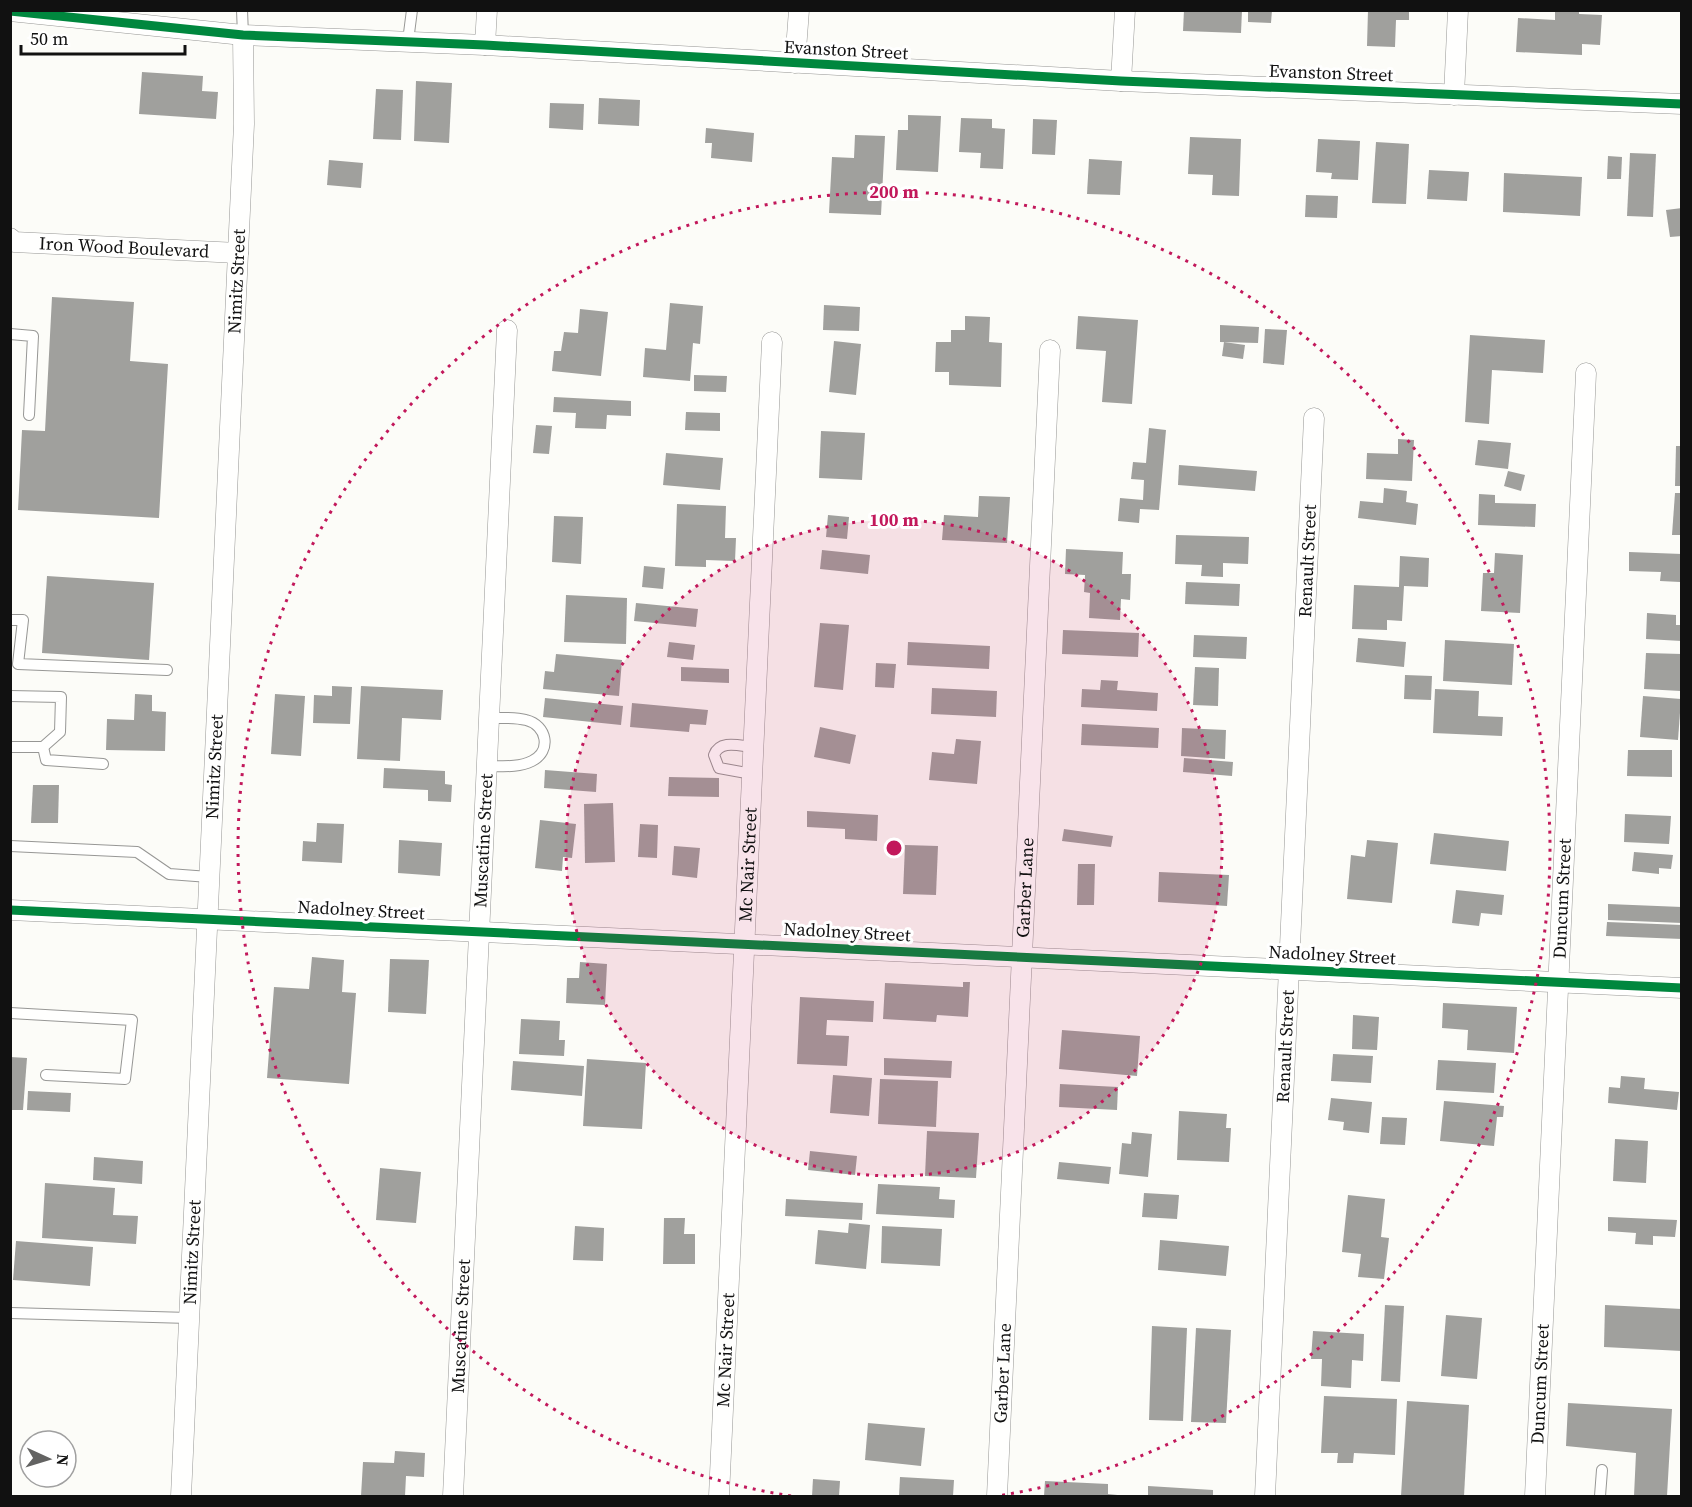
<svg xmlns="http://www.w3.org/2000/svg" width="1692" height="1507" font-family="'Source Serif 4',serif">
<rect width="100%" height="100%" fill="#fcfcf8"/>
<g fill="#a0a09d">
<polygon points="1184,10 1242,10 1241,33 1183,31"/>
<polygon points="1248,10 1272,10 1271,23 1248,22"/>
<polygon points="1368,10 1409,10 1409,20 1396,20 1395,47 1367,46"/>
<polygon points="1555,10 1579,10 1579,14 1602,15 1600,45 1582,44 1582,55 1516,52 1518,18 1555,20"/>
<polygon points="142,72 203,76 202,91 218,92 216,119 139,114"/>
<polygon points="416,81 452,83 449,143 414,141"/>
<polygon points="376,89 403,90 401,140 373,139"/>
<polygon points="599,98 640,100 639,126 598,124"/>
<polygon points="550,103 584,104 583,130 549,128"/>
<polygon points="908,115 941,116 938,172 896,170 898,130 908,130"/>
<polygon points="961,118 992,119 992,128 1005,129 1003,169 980,168 981,153 959,152"/>
<polygon points="1033,119 1057,120 1055,155 1032,154"/>
<polygon points="706,128 754,133 752,162 711,158 712,143 705,143"/>
<polygon points="855,135 885,136 881,215 829,213 832,157 854,158"/>
<polygon points="1190,137 1241,139 1239,196 1212,195 1213,175 1188,174"/>
<polygon points="1318,139 1360,141 1358,180 1331,179 1332,173 1316,172"/>
<polygon points="1376,142 1409,144 1406,204 1372,203"/>
<polygon points="1630,153 1656,154 1653,217 1627,216"/>
<polygon points="1608,156 1622,157 1621,179 1607,179"/>
<polygon points="1089,159 1122,161 1120,195 1087,194"/>
<polygon points="329,160 363,163 361,188 327,185"/>
<polygon points="1429,170 1469,172 1467,201 1427,199"/>
<polygon points="1504,173 1582,177 1580,216 1503,212"/>
<polygon points="1306,195 1338,196 1337,218 1305,217"/>
<polygon points="1682,208 1682,236 1670,237 1666,210"/>
<polygon points="52,297 134,302 130,361 168,364 159,518 18,510 22,430 45,431"/>
<polygon points="670,303 703,306 700,344 693,343 690,381 643,377 645,348 666,350"/>
<polygon points="824,305 860,307 859,331 823,330"/>
<polygon points="580,309 608,312 601,376 552,371 554,351 561,351 564,332 578,333"/>
<polygon points="965,316 990,317 989,342 1002,343 1001,387 949,385 949,372 935,372 936,342 951,342 951,330 965,330"/>
<polygon points="1078,316 1138,320 1132,404 1102,402 1106,351 1076,349"/>
<polygon points="1220,325 1259,327 1258,343 1220,342"/>
<polygon points="1265,329 1287,330 1284,365 1263,363"/>
<polygon points="1470,335 1545,340 1543,373 1492,370 1489,424 1465,422"/>
<polygon points="834,341 861,344 856,395 829,392"/>
<polygon points="1224,342 1245,345 1243,359 1222,356"/>
<polygon points="694,375 727,376 726,392 694,391"/>
<polygon points="554,397 631,401 631,416 607,415 606,429 575,428 576,413 553,412"/>
<polygon points="686,412 720,413 720,431 685,430"/>
<polygon points="536,425 552,426 549,454 533,453"/>
<polygon points="1149,428 1166,430 1159,510 1140,509 1139,523 1118,521 1120,498 1143,500 1144,480 1131,479 1133,462 1146,463"/>
<polygon points="821,431 865,433 862,480 819,478"/>
<polygon points="1398,439 1414,440 1412,481 1366,479 1367,453 1398,454"/>
<polygon points="1478,440 1511,443 1508,469 1475,465"/>
<polygon points="1676,446 1682,446 1682,486 1675,486"/>
<polygon points="666,453 723,458 720,490 663,485"/>
<polygon points="1179,465 1257,471 1255,491 1178,485"/>
<polygon points="1508,471 1525,475 1521,491 1504,486"/>
<polygon points="1384,488 1407,491 1406,502 1418,504 1416,525 1358,518 1360,501 1383,503"/>
<polygon points="1675,493 1682,493 1682,535 1672,535"/>
<polygon points="1479,494 1495,495 1495,503 1536,504 1535,527 1478,525"/>
<polygon points="979,496 1010,497 1007,543 942,540 944,515 978,517"/>
<polygon points="677,504 726,506 725,538 736,538 735,561 706,560 706,567 675,566"/>
<polygon points="828,515 849,517 847,539 826,537"/>
<polygon points="554,516 583,517 581,564 552,562"/>
<polygon points="1176,535 1249,537 1248,564 1223,563 1223,577 1201,576 1202,565 1175,564"/>
<polygon points="1066,549 1123,552 1122,574 1131,574 1130,600 1121,599 1120,620 1089,618 1090,593 1084,592 1085,575 1065,574"/>
<polygon points="822,550 870,555 868,574 820,569"/>
<polygon points="1629,552 1682,554 1680,582 1660,581 1661,572 1629,571"/>
<polygon points="1495,553 1523,555 1520,613 1481,611 1483,573 1494,573"/>
<polygon points="1400,556 1429,558 1428,587 1404,586 1402,621 1387,620 1387,630 1352,629 1354,585 1399,587"/>
<polygon points="644,566 665,568 663,589 642,587"/>
<polygon points="47,576 154,583 149,660 42,653"/>
<polygon points="1186,582 1240,584 1239,606 1185,604"/>
<polygon points="566,595 627,598 626,644 564,642"/>
<polygon points="636,603 698,609 696,627 634,621"/>
<polygon points="1647,613 1676,615 1676,625 1682,625 1682,641 1646,639"/>
<polygon points="820,623 849,625 843,690 814,687"/>
<polygon points="1063,630 1139,633 1138,657 1062,654"/>
<polygon points="1194,635 1247,637 1246,659 1193,657"/>
<polygon points="1358,638 1406,642 1404,667 1356,662"/>
<polygon points="1445,640 1514,644 1512,685 1443,681"/>
<polygon points="669,642 695,645 693,660 667,657"/>
<polygon points="908,642 990,646 989,669 907,665"/>
<polygon points="1646,653 1682,654 1681,691 1644,689"/>
<polygon points="556,654 622,660 619,696 543,689 545,671 554,672"/>
<polygon points="876,663 896,664 894,688 875,687"/>
<polygon points="681,667 729,669 729,683 681,681"/>
<polygon points="1195,667 1219,668 1218,706 1193,705"/>
<polygon points="1405,675 1432,676 1431,700 1404,699"/>
<polygon points="1101,680 1118,681 1117,690 1158,693 1157,711 1081,707 1082,689 1100,690"/>
<polygon points="332,686 352,687 350,724 313,723 314,695 332,696"/>
<polygon points="361,686 443,690 441,720 402,718 400,761 357,759"/>
<polygon points="932,688 997,691 996,717 931,714"/>
<polygon points="1435,689 1479,691 1478,716 1503,717 1502,736 1433,733"/>
<polygon points="135,694 152,695 152,711 166,712 165,751 106,750 107,719 134,720"/>
<polygon points="275,694 305,696 301,756 271,754"/>
<polygon points="1643,696 1681,699 1678,740 1640,737"/>
<polygon points="545,698 623,706 621,725 543,717"/>
<polygon points="632,703 708,710 706,725 690,724 689,732 630,727"/>
<polygon points="1082,724 1159,728 1158,748 1081,745"/>
<polygon points="820,727 856,735 850,764 814,757"/>
<polygon points="1182,728 1226,730 1225,759 1181,756"/>
<polygon points="956,739 981,741 977,784 929,780 932,752 954,754"/>
<polygon points="1628,750 1672,750 1672,777 1627,776"/>
<polygon points="1184,758 1233,762 1232,776 1183,772"/>
<polygon points="384,768 445,771 445,784 452,785 451,802 428,801 428,790 383,788"/>
<polygon points="545,770 597,774 596,792 544,788"/>
<polygon points="669,777 719,778 719,797 668,796"/>
<polygon points="33,785 59,785 58,823 31,823"/>
<polygon points="613,803 615,862 585,863 584,804"/>
<polygon points="807,811 878,815 877,841 845,839 845,829 807,827"/>
<polygon points="1625,814 1671,816 1669,844 1624,842"/>
<polygon points="540,820 576,824 572,858 563,857 562,871 535,868"/>
<polygon points="317,823 344,824 342,863 302,861 303,841 316,842"/>
<polygon points="640,824 658,825 657,858 638,857"/>
<polygon points="1064,829 1113,836 1111,847 1062,841"/>
<polygon points="1434,833 1509,841 1506,871 1430,864"/>
<polygon points="399,840 442,843 440,876 398,873"/>
<polygon points="1367,840 1398,843 1392,903 1347,899 1351,855 1365,857"/>
<polygon points="905,845 938,846 936,895 903,894"/>
<polygon points="674,846 700,848 697,878 672,875"/>
<polygon points="1634,852 1673,855 1671,869 1659,868 1659,874 1632,871"/>
<polygon points="1078,864 1095,864 1094,905 1077,905"/>
<polygon points="1159,872 1229,875 1227,906 1158,902"/>
<polygon points="1456,890 1504,895 1502,915 1481,913 1479,926 1452,923"/>
<polygon points="1608,904 1682,907 1682,923 1608,920"/>
<polygon points="1607,922 1682,925 1682,939 1606,936"/>
<polygon points="312,957 344,960 342,992 356,993 349,1084 267,1078 274,987 309,989"/>
<polygon points="390,959 429,960 426,1014 388,1012"/>
<polygon points="580,962 607,964 605,1005 566,1003 567,978 579,978"/>
<polygon points="963,982 970,982 968,1017 937,1015 936,1022 883,1019 885,983 963,987"/>
<polygon points="800,997 874,1001 873,1022 827,1020 826,1035 849,1036 847,1066 797,1064"/>
<polygon points="1443,1003 1517,1007 1514,1053 1467,1050 1468,1030 1442,1028"/>
<polygon points="1353,1015 1379,1017 1377,1050 1352,1049"/>
<polygon points="521,1019 560,1021 559,1040 565,1040 564,1056 519,1054"/>
<polygon points="1062,1030 1140,1036 1137,1076 1059,1069"/>
<polygon points="1333,1054 1373,1056 1371,1083 1331,1081"/>
<polygon points="10,1057 27,1058 23,1110 10,1110"/>
<polygon points="884,1058 952,1061 951,1078 884,1075"/>
<polygon points="587,1059 646,1063 642,1129 583,1126"/>
<polygon points="1438,1060 1496,1063 1494,1093 1436,1090"/>
<polygon points="513,1061 584,1066 582,1096 511,1090"/>
<polygon points="833,1075 872,1078 869,1116 830,1113"/>
<polygon points="1621,1076 1645,1078 1644,1089 1679,1092 1677,1110 1608,1103 1609,1087 1620,1088"/>
<polygon points="880,1079 938,1081 936,1127 878,1124"/>
<polygon points="1060,1084 1118,1087 1117,1110 1059,1107"/>
<polygon points="28,1091 71,1093 70,1112 27,1110"/>
<polygon points="1331,1098 1372,1102 1369,1133 1343,1130 1344,1122 1328,1120"/>
<polygon points="1444,1101 1504,1106 1503,1117 1497,1117 1494,1146 1440,1141"/>
<polygon points="1179,1111 1227,1114 1226,1128 1231,1128 1229,1162 1177,1160"/>
<polygon points="1382,1117 1407,1118 1405,1145 1380,1144"/>
<polygon points="927,1131 979,1133 976,1178 925,1176"/>
<polygon points="1132,1132 1152,1134 1148,1177 1119,1174 1122,1143 1131,1144"/>
<polygon points="1615,1139 1648,1141 1646,1183 1613,1181"/>
<polygon points="810,1151 857,1156 855,1175 808,1170"/>
<polygon points="94,1157 143,1161 142,1184 93,1180"/>
<polygon points="1059,1162 1111,1167 1109,1184 1057,1179"/>
<polygon points="380,1168 421,1172 416,1223 376,1220"/>
<polygon points="45,1183 115,1188 113,1215 138,1216 136,1244 42,1238"/>
<polygon points="878,1184 940,1187 939,1199 955,1200 954,1218 876,1214"/>
<polygon points="1144,1193 1179,1195 1177,1219 1142,1217"/>
<polygon points="1348,1195 1385,1199 1381,1237 1389,1238 1384,1279 1358,1277 1361,1254 1342,1252"/>
<polygon points="786,1199 863,1203 862,1220 785,1216"/>
<polygon points="1608,1217 1677,1220 1675,1237 1653,1236 1653,1245 1635,1244 1636,1233 1608,1231"/>
<polygon points="664,1218 685,1218 684,1234 695,1234 695,1264 663,1264"/>
<polygon points="849,1223 870,1225 866,1269 815,1264 818,1230 848,1233"/>
<polygon points="575,1226 604,1228 603,1261 573,1260"/>
<polygon points="882,1226 942,1229 940,1266 881,1263"/>
<polygon points="1160,1240 1229,1246 1226,1276 1158,1270"/>
<polygon points="16,1241 93,1247 90,1286 13,1280"/>
<polygon points="1385,1305 1404,1306 1400,1382 1381,1381"/>
<polygon points="1605,1305 1682,1309 1682,1351 1604,1347"/>
<polygon points="1446,1315 1482,1318 1477,1379 1441,1376"/>
<polygon points="1152,1326 1187,1328 1183,1421 1149,1420"/>
<polygon points="1196,1328 1231,1330 1226,1423 1191,1422"/>
<polygon points="1313,1331 1364,1334 1363,1361 1352,1360 1351,1388 1321,1386 1322,1359 1311,1359"/>
<polygon points="1324,1396 1397,1399 1395,1455 1354,1453 1353,1463 1337,1463 1338,1453 1321,1453"/>
<polygon points="1407,1401 1469,1405 1464,1496 1401,1496"/>
<polygon points="1568,1403 1672,1409 1667,1496 1634,1496 1636,1453 1566,1446"/>
<polygon points="868,1423 925,1428 921,1466 865,1460"/>
<polygon points="395,1451 425,1453 424,1477 406,1476 405,1496 361,1496 363,1462 394,1463"/>
<polygon points="900,1477 954,1480 953,1496 899,1496"/>
<polygon points="813,1479 840,1481 839,1496 812,1496"/>
<polygon points="1045,1481 1108,1484 1108,1494 1127,1496 1044,1496"/>
<polygon points="1148,1486 1213,1490 1213,1496 1148,1496"/>
</g>
<g fill="none" stroke-linecap="round" stroke-linejoin="round">
<defs>
<g id="service">
<polyline points="242,10 243,35"/>
<polyline points="408,41 412,10"/>
<polyline points="10,334 33,336 29,415"/>
<polyline points="10,620 23,620 18,664 167,670"/>
<polyline points="10,696 61,697 60,732 43,747"/>
<polyline points="10,747 43,747 46,760 103,764"/>
<path d="M487,766C502,766 518,768 532,761C552,751 547,725 526,720C515,717 501,718 489,718"/>
<path d="M752,774L719,768L714,755C720,739 740,746 753,747"/>
<polyline points="10,846 137,852 169,874 209,877"/>
<polyline points="10,1013 132,1020 125,1079 46,1075"/>
<polyline points="10,1313 189,1318"/>
<polyline points="1600,1496 1602,1470"/>
</g>
<g id="minor">
<polyline points="10,11 243,35 485,45 1121,81 1682,104"/>
<polyline points="485,45 487,10"/>
<polyline points="795,63 799,10"/>
<polyline points="1121,81 1125,10"/>
<polyline points="1454,95 1458,10"/>
<path id="s1" d="M10,238L14,242L238,253"/>
<polyline points="10,910 1682,988"/>
<path id="s2" d="M181,1496L238,253L244,124L243,35"/>
<path id="s3" d="M453,1496L507,330"/>
<path id="s4" d="M719,1496L772,342"/>
<path id="s5" d="M997,1496L1050,350"/>
<path id="s6" d="M1265,1496L1314,418"/>
<path id="s7" d="M1535,1496L1586,373"/>
</g>
</defs>
<use href="#service" stroke="#979795" stroke-width="12"/>
<use href="#minor" stroke="#979795" stroke-width="21"/>
<use href="#service" stroke="#fffffe" stroke-width="10"/>
<use href="#minor" stroke="#fffffe" stroke-width="20"/>
<defs>
<g id="cycleway">
<polyline points="10,11 243,35 485,45 1121,81 1682,104"/>
<polyline points="10,910 1682,988"/>
</g>
</defs>
<use href="#cycleway" stroke="#fff" stroke-width="13"/>
<use href="#cycleway" stroke="#00873e" stroke-width="9"/>
</g>
<circle cx="894" cy="848" r="328" fill="#c2185b" fill-opacity=".12"/>
<g fill="none" stroke="#c2185b" stroke-width="3" stroke-dasharray="3 6">
<circle cx="894" cy="848" r="328"/>
<path d="M791 1496A656 656 0 1 1 997 1496"/>
</g>
<g text-anchor="middle" stroke-width="6" stroke-linejoin="round" paint-order="stroke">
<g font-size="18" fill="#111" stroke="#fff">
<text transform="translate(846 50) rotate(3)" y="6">Evanston Street</text>
<text transform="translate(1331 73) rotate(2)" y="6">Evanston Street</text>
<text dy="6" stroke="none"><textPath href="#s1" startOffset="116">Iron Wood Boulevard</textPath></text>
<text dy="6" stroke="none"><textPath href="#s2" startOffset="1216">Nimitz Street</textPath></text>
<text dy="6" stroke="none"><textPath href="#s6" startOffset="936">Renault Street</textPath></text>
<text dy="6" stroke="none"><textPath href="#s2" startOffset="730">Nimitz Street</textPath></text>
<text dy="6" stroke="none"><textPath href="#s3" startOffset="656">Muscatine Street</textPath></text>
<text dy="6" stroke="none"><textPath href="#s4" startOffset="632">Mc Nair Street</textPath></text>
<text dy="6" stroke="none"><textPath href="#s5" startOffset="609">Garber Lane</textPath></text>
<text dy="6" stroke="none"><textPath href="#s7" startOffset="598">Duncum Street</textPath></text>
<text transform="translate(361 910) rotate(3)" y="6">Nadolney Street</text>
<text transform="translate(847 932) rotate(3)" y="6">Nadolney Street</text>
<text transform="translate(1332 955) rotate(3)" y="6">Nadolney Street</text>
<text dy="6" stroke="none"><textPath href="#s6" startOffset="450">Renault Street</textPath></text>
<text dy="6" stroke="none"><textPath href="#s2" startOffset="244">Nimitz Street</textPath></text>
<text dy="6" stroke="none"><textPath href="#s3" startOffset="170">Muscatine Street</textPath></text>
<text dy="6" stroke="none"><textPath href="#s4" startOffset="146">Mc Nair Street</textPath></text>
<text dy="6" stroke="none"><textPath href="#s5" startOffset="123">Garber Lane</textPath></text>
<text dy="6" stroke="none"><textPath href="#s7" startOffset="112">Duncum Street</textPath></text>
</g>
</g>
<circle cx="894" cy="848" r="9" fill="#c2185b" stroke="#fff" stroke-width="3"/>
<g font-size="18" text-anchor="middle" font-weight="bold" fill="#c2185b" stroke="#fff" stroke-width="6" stroke-linejoin="round" paint-order="stroke">
<text x="894" y="198">200 m</text>
<text x="894" y="526">100 m</text>
</g>
<rect width="1692" height="1507" fill="none" stroke="#111111" stroke-width="24"/>
<g transform="translate(48 1459) rotate(94)"><circle r="28" fill="#ffffff" stroke="#a0a0a0" stroke-width="1.5"/>
<path d="M0-4.5L10 22L0 15L-10 22Z" fill="#636362"/>
<text y="-9" font-size="16" font-weight="bold" text-anchor="middle" fill="#111111">N</text>
</g>
<path d="M21 45v9h164v-9" fill="none" stroke="#111111" stroke-width="3"/>
<text x="30" y="45" font-size="18" fill="#111111" stroke="#ffffff" stroke-width="4.5" paint-order="stroke">50 m</text>
</svg>
